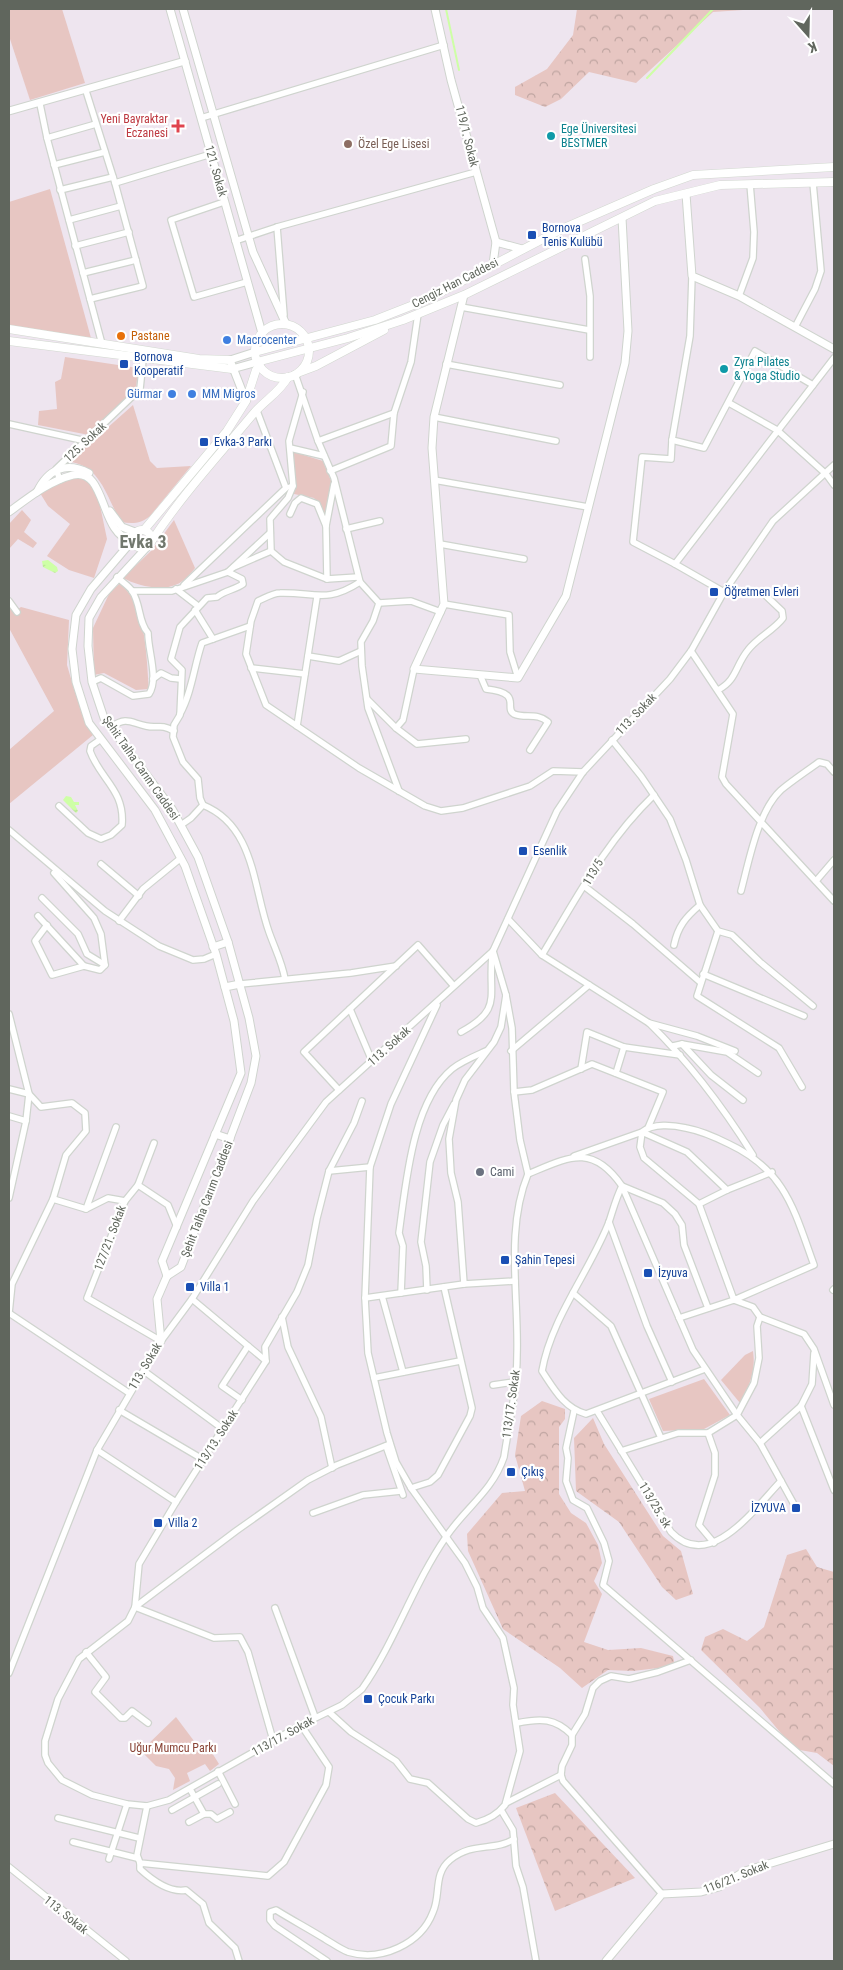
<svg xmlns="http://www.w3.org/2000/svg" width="843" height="1970" font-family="'Roboto Condensed',sans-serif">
<defs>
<pattern id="forest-crowns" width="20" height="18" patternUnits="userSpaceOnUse" patternTransform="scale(1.25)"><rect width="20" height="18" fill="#e7c6c2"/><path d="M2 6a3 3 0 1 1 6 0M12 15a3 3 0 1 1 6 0" fill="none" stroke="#bfa5a1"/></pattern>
<pattern id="water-ripples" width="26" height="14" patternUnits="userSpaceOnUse" patternTransform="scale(1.25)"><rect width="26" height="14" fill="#ceffa6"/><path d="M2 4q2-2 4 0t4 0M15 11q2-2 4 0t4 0" fill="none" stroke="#b3dd91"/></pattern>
</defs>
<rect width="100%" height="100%" fill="#eee5ef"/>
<g fill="#e7c6c2">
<polygon points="9,9 62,9 85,83 30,100 9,36"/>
<polygon points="50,189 91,338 9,325 9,202"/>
<polygon points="65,357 138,368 136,390 89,435 38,425 39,411 57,409 55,382 61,379"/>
<path d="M133,405L150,461L157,468L191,466L150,516C141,524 132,524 121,522C107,498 100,464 69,462Z"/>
<polygon points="294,452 323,461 332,483 326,516 314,498 294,494"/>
<polygon points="76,478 86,480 93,485 98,496 107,539 94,578 69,570 47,556 70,524 48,506 40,493 54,484"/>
<polygon points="22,510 31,520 24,532 37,543 33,548 18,539 9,549 9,524"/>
<path d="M174,520L195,568C191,573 186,579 181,582C165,593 138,586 123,578L152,550Z"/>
<path d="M120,583C147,607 146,655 149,689L136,690L104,673L94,675L93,628L109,594Z"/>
<polygon points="9,604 14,612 21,607 69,620 67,665 74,689 93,735 9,804 9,750 54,711 9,628"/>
<path d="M753,1351C756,1371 750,1385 740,1403L721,1380L745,1355Z"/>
<polygon points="704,1379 730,1415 704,1429 663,1431 649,1399"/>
<polygon points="176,1717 194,1741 209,1748 219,1764 210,1771 205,1764 187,1773 190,1781 173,1790 175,1778 169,1769 156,1766 141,1751"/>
</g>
<g fill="url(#forest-crowns)">
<polygon points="577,9 758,9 713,12 636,83 589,72 561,99 545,107 515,95 515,87 547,69 573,35"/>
<polygon points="542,1401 565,1409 565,1419 559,1427 559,1494 571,1513 586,1523 598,1545 602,1563 594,1581 602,1594 584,1642 608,1650 641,1648 673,1656 675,1666 633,1671 608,1670 582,1688 560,1668 503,1629 468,1551 467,1534 502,1493 525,1491 515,1455 521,1416"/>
<polygon points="593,1418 604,1444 663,1536 681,1551 693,1594 676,1600 662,1587 619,1522 576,1491 574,1438"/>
<polygon points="806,1549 817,1567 834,1572 834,1766 817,1753 794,1749 760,1708 701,1650 705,1637 723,1629 747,1641 764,1627 787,1555"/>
<polygon points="555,1793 635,1878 555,1911 516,1808"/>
</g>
<g fill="url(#water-ripples)">
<polygon points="48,560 57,567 58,571 55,573 43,567 42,561"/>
<polygon points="66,796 71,797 74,802 79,802 79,805 75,805 78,811 76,813 63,800"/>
</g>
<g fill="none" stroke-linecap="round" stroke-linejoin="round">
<g stroke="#ceffa6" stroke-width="2">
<polyline points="446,9 459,70"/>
<polyline points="647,78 713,9"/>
</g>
<defs>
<g id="minor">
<polyline points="86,91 115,183 143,286 90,299"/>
<polyline points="40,104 47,138 102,344"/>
<polyline points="201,118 444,45"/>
<polyline points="47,138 96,124"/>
<polyline points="54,165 105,152"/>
<polyline points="115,183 211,154"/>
<polyline points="60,190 113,177"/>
<polyline points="224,202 171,220 194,297 247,282"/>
<polyline points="69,220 121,206"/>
<polyline points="277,227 284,315"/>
<polyline points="235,241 277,227 476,172"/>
<polyline points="75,246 129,232"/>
<polyline points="585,259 590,296 590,357"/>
<polyline points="83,273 136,260"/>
<polyline points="692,276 690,336 672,440 704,448 755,351 813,385"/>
<polyline points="739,296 753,258 754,232 750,184"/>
<polyline points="461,307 589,330"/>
<polyline points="795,327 815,289 821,271 813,183"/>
<polyline points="446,364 560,385"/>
<polyline points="295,374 318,441 334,478 360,582 379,603 373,621 361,642 362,666 368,708 399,791"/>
<polyline points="729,403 777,430 826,474 834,485"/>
<polyline points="434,417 556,441"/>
<polyline points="9,424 86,441"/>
<polyline points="672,440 671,459 642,457 633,542 675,564"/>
<polyline points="318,441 394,413 411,362 418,314"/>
<polyline points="290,448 324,456"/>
<polyline points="330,471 391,446 394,413"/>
<polyline points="60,480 56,469 140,389 143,360"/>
<polyline points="434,480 588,507"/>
<polyline points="293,486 288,498 270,519 271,551 284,562 327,579 358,577"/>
<polyline points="290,487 293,486 289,441 303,392"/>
<polyline points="290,514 295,503 301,498 317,504 326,526"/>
<polyline points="346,529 380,521"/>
<polyline points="440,544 524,559"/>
<polyline points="234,567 271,551"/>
<polyline points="327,579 326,526 334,484"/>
<path d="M360,582C326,604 315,592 280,593C273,593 265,598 258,601L251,621L246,654L266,705L359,768L425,806L441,811L463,808L530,786L553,771L583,772"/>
<polyline points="184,585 286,488 257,411"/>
<polyline points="176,589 198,606"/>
<polyline points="132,591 172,591 228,572 270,533"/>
<polyline points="724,592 675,564 834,358"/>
<polyline points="9,601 17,612"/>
<polyline points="379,603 411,601 441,612"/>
<polyline points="444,604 509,615 510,652 518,678"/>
<polyline points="195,610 213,639"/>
<polyline points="691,651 733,714 722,777 726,784 834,901"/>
<polyline points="308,656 339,661 361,651"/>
<polyline points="251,668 305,674"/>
<path d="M480,675L486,689C524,693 503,708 514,714C525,719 537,712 548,722L530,750"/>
<polyline points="153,679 161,673 171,678 180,679"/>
<path d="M92,682L101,678L133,696L149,694C159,679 148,651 148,633C138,622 141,604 132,591C129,586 122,582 117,577"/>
<path d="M718,690C737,680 735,666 748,650C758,637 773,631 783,618L782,611L764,594"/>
<polyline points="367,699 396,728 417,744 466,739"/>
<path d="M180,714C192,692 194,666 202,643L250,626"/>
<polyline points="297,726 317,597"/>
<path d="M111,727C127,716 131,723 146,726C159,729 159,723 174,731"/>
<polyline points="396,728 403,720 414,669"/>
<polyline points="612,740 641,776 670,819 686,860 700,905 718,931 732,935 760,962 813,1006"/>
<path d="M203,805C255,826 253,888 269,932C275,949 282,962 285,979"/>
<path d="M59,806L88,833L101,839L111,835L122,825C125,790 100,779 90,751L91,746L101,739"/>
<path d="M181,825L191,818L203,805L200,798L198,779L183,762L173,737L174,725L180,715L182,670L171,659L180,627L207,598L217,597C225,590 235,590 243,584L242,579L228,572"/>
<polyline points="9,830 105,911 159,946 193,960 204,959 216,954"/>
<polyline points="101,864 139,896"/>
<polyline points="816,881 834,860"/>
<polyline points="584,886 633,924 700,982"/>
<path d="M741,891C749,861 758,811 781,790C793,780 807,771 819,762L827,764L834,772"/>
<polyline points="42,898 78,934 87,954 105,965"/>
<polyline points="38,916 84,966"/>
<polyline points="508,919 542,955 649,1023 697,1036 735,1051"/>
<polyline points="119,921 143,889 181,858"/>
<polyline points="47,925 35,941 52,975 84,966 100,970 105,965 101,934 94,918 54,873"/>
<polyline points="718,931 697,996 779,1048 802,1087"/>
<path d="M674,945C678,926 686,917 700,905"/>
<polyline points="493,951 506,995 512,1028 514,1092 520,1140 528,1174"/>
<path d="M542,955C576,899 606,841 654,795"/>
<polyline points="703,974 804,1016"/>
<polyline points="240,984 351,973 396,966"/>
<polyline points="350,1009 372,1061"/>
<polyline points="9,1014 29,1094 26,1121 9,1198"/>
<path d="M649,1023C689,1062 723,1107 753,1155"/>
<path d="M461,1032C503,1009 488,998 492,955"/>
<polyline points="682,1044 711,1075 743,1100"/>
<polyline points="673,1046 682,1044 727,1052 758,1073"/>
<polyline points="511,1051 589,985"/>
<polyline points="581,1069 587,1032 624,1047 680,1055"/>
<polyline points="616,1073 624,1047"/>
<polyline points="9,1089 29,1094 41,1107 72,1103 85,1113 86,1131 66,1155 53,1199"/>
<polyline points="339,1090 304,1052 418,945 453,985"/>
<polyline points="514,1092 532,1090 592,1064 663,1092 648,1128"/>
<polyline points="9,1116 26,1121"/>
<path d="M574,1156L642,1132C653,1123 673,1125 686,1128C702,1131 715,1137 729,1144C786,1171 794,1210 814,1265L734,1300L699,1204L644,1158L640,1147L642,1132L687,1152L727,1190"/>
<polyline points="329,1171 370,1167"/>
<polyline points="138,1185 168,1205 177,1227"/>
<polyline points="125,1201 138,1185 154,1143"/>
<polyline points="699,1204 727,1190 772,1172"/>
<polyline points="86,1209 116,1127"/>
<polyline points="609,1222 647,1326 672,1382"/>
<polyline points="464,1284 458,1202 451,1173 449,1139 456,1100 465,1080 494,1042 501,1027 506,995"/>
<polyline points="427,1290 426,1266 421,1242 430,1162 443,1125 454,1104"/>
<polyline points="833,1290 834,1289"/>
<path d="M401,1293L403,1246L399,1233C406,1184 412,1102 452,1069C462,1061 475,1056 486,1051"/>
<polyline points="573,1293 611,1326 661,1438"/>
<polyline points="382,1296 403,1372"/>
<polyline points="365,1298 464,1284 515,1281"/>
<polyline points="9,1313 12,1284 53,1199 86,1209 108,1198 125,1201 87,1298 161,1341"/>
<polyline points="9,1313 129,1393"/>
<polyline points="282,1317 288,1347 321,1417 332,1468"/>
<polyline points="679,1318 734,1300 753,1307 760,1317 804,1334 814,1349 834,1405"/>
<polyline points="266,1361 265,1347 297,1292 308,1265 317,1218 329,1171 354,1123 362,1101"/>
<path d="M705,1369L586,1414C564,1408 554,1389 542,1371C551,1318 590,1271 609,1222C613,1210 616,1198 622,1186L663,1203L675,1214L682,1225L684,1245L708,1308"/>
<polyline points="144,1371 223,1429"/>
<polyline points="374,1378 460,1361"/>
<polyline points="493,1385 514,1382"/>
<polyline points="242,1400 222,1386 248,1346"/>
<polyline points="801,1406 834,1490"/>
<polyline points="119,1410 204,1460"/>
<polyline points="574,1411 566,1448 568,1458 566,1481 573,1500 587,1508 604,1543 609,1561 603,1585 834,1784"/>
<path d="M597,1411L671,1532C710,1573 755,1508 781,1481"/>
<polyline points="708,1433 715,1453 715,1475 699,1525 714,1543"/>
<polyline points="760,1443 801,1406 812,1384 814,1353"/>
<path d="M390,1444L337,1465L308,1480L236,1531L135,1607L128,1621L79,1659L58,1699L45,1741V1755L48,1763L62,1780L92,1795L127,1804L147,1806L169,1800L301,1725L342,1705L362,1689C395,1642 413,1585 446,1537C465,1508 492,1492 504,1457C509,1424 517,1389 517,1355C519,1296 505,1230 528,1174C569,1157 592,1143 622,1186L693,1350L737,1415L760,1443L796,1508"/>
<polyline points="386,1446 403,1495"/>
<polyline points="97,1450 176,1502"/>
<polyline points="621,1451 678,1433 708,1433 737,1415 754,1383 759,1358 757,1326 760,1317"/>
<polyline points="411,1488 430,1482 438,1475 470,1416 472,1408 444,1287"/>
<polyline points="313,1513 363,1495 401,1491"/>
<polyline points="135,1607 139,1564 176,1502 266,1361 192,1299"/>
<polyline points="135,1607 214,1638 240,1637 248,1652 273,1740"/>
<polyline points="275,1608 315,1717"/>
<polyline points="86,1652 106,1677 95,1692 121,1718 125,1718 132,1711 148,1723"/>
<polyline points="9,1673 97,1450 161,1341 192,1299 253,1201 326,1102 493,951 557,811 583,772 670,679 691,651 724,592 773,521 834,465"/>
<path d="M329,1712L351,1732L396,1761L410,1779L428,1783L468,1819L476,1823C487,1820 498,1814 505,1805L520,1751L513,1705L514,1688L503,1638L483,1608L477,1587L465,1563L411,1488L396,1462L387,1433L368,1353L365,1298L370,1167L391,1104L437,1005"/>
<path d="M517,1723C541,1718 555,1718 572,1735"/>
<polyline points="218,1771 235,1804"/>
<polyline points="506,1803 561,1775"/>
<polyline points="147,1806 137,1855 140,1863 268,1876 284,1862 326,1785 329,1767 301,1725"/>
<polyline points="172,1810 218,1784"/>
<polyline points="501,1810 513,1830 516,1866 523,1887 536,1961"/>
<polyline points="204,1814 211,1814 217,1819 230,1812"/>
<polyline points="58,1818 139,1838"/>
<polyline points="189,1822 204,1814 190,1789"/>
<polyline points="73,1842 137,1858"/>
<polyline points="109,1859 127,1804"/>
<path d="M140,1863V1869C152,1880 170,1893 186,1890L203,1904L209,1923L235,1948L239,1961"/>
<polyline points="9,1867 126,1961"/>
<polyline points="662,1894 563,1781 561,1775 562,1766 572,1745 572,1735 585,1714 593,1688 600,1681 611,1676 629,1679 658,1672 691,1660"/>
<path d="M327,1961L275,1926L270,1920V1912L276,1910C292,1920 309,1929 325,1939C332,1943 340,1949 348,1952C381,1962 421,1944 433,1912C441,1895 433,1874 450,1860C473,1841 494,1852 514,1839"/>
</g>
<g id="tertiary">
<polyline points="170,9 262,333"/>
<polyline points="183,9 253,252 286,324"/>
<polyline points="435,9 451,80 496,242 493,264"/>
<polyline points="9,111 185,61"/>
<polyline points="686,194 692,276 739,296 834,349"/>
<polyline points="496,242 522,249"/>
<polyline points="464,295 434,417 432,448 444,604 414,669 518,678 566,596 625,363 628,331 622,218"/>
<polyline points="232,369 257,362"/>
<polyline points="246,401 230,360 255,352"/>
<path d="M37,492C48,469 66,461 89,473"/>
<polyline points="110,511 122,527 135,532"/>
<path d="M9,512C28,498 49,481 73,475C107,467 99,534 132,541"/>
<polyline points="132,541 91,589 76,615 72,649 76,682 89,723 155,810 185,866 216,954 234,1021 241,1073 162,1261 167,1276"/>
<polyline points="147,547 101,597 89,618 88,646 92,682 104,718 172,809 198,857 228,942 249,1018 256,1056 251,1083 181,1267 167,1276"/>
<polyline points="213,947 228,942"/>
<polyline points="225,987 240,984"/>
<polyline points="215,1134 230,1139"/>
<polyline points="161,1341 157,1299 167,1276"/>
<polyline points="606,1961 662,1894 701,1892 719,1887 745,1871 834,1844"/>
</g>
<g id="secondary">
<circle cx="282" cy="351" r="27"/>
<polyline points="9,329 199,359 230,360"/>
<polyline points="9,341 232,369"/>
<polyline points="255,352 375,320 426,300 562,229 654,189 693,175 834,167"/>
<polyline points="257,362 348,338 403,320 464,295 655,201 720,185 834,182"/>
<polyline points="300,372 316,366 384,330"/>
<circle cx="142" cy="539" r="9"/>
<polyline points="144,530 227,431 246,401 256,370 260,366"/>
<path d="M151,542C181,496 219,455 254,413C265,400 280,392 288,377"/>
</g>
</defs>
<use href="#minor" stroke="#cfd4ce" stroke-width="8"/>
<use href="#tertiary" stroke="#cfd4ce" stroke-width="9"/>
<use href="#secondary" stroke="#d2d8d0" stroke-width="9"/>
<use href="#minor" stroke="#fff" stroke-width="5.5"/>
<use href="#tertiary" stroke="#fff" stroke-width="7"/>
<use href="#secondary" stroke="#fff" stroke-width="8"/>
</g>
<path fill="#e0444e" stroke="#fff" stroke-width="2" d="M175.5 118.5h5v5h5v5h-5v5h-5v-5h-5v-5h5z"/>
<g fill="#0f9aa8" stroke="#fff" stroke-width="2">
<circle cx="551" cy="136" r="5"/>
<circle cx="724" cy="369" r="5"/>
</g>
<circle fill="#8d6e63" stroke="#fff" stroke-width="2" cx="348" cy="144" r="5"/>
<g fill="#1a4fb4" stroke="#fff" stroke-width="2">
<rect x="527" y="230" width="10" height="10" rx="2.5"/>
<rect x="119" y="359" width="10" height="10" rx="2.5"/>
<rect x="199" y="437" width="10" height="10" rx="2.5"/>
<rect x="709" y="587" width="10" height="10" rx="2.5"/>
<rect x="518" y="846" width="10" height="10" rx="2.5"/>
<rect x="500" y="1255" width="10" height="10" rx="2.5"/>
<rect x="643" y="1268" width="10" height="10" rx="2.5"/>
<rect x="185" y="1282" width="10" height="10" rx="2.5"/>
<rect x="506" y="1467" width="10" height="10" rx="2.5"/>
<rect x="791" y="1503" width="10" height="10" rx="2.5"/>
<rect x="153" y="1518" width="10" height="10" rx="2.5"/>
<rect x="363" y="1694" width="10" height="10" rx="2.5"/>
</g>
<circle fill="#e8710a" stroke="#fff" stroke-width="2" cx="121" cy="336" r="5"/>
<g fill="#3f7fe0" stroke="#fff" stroke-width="2">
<circle cx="227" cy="340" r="5"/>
<circle cx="172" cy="394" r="5"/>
<circle cx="192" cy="394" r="5"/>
</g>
<circle fill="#6b7280" stroke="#fff" stroke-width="2" cx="480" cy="1172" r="5"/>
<g text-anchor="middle" stroke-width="4.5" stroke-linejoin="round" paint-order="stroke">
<g font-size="12" fill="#be3a42" stroke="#fff" text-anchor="end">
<text x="168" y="123">Yeni Bayraktar<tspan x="168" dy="14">Eczanesi</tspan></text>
</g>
<g font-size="12" fill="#0d838f" stroke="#fff" text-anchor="start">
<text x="561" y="133">Ege Üniversitesi<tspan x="561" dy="14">BESTMER</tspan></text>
<text x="734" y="366">Zyra Pilates<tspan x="734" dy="14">&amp; Yoga Studio</tspan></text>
</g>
<g font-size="12" fill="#60665d" stroke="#fff">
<text transform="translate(467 136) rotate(76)" y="4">119/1. Sokak</text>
<text transform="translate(216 171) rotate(74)" y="4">121. Sokak</text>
<text transform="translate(455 283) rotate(-27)" y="4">Cengiz Han Caddesi</text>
<text transform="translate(85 442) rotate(-43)" y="4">125. Sokak</text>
<text transform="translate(636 714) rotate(-46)" y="4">113. Sokak</text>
<text transform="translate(141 768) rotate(55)" y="4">Şehit Talha Carım Caddesi</text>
<text transform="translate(593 872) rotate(-59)" y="4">113/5</text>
<text transform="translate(389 1046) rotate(-42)" y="4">113. Sokak</text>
<text transform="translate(207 1199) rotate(-69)" y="4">Şehit Talha Carım Caddesi</text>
<text transform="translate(110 1238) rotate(-69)" y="4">127/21. Sokak</text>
<text transform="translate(145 1366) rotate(-59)" y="4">113. Sokak</text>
<text transform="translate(511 1404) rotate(-82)" y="4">113/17. Sokak</text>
<text transform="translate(216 1440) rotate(-57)" y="4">113/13. Sokak</text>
<text transform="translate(655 1505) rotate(59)" y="4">113/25. sk</text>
<text transform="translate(283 1736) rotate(-29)" y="4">113/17. Sokak</text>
<text transform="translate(736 1877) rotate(-22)" y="4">116/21. Sokak</text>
<text transform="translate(66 1915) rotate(39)" y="4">113. Sokak</text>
</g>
<g font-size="12" fill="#785e54" stroke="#fff" text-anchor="start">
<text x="358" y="148">Özel Ege Lisesi</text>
</g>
<g font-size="12" fill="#164399" stroke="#fff" text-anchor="start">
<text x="542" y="232">Bornova<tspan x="542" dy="14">Tenis Kulübü</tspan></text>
<text x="134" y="361">Bornova<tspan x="134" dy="14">Kooperatif</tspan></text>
<text x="214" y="446">Evka-3 Parkı</text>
<text x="724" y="596">Öğretmen Evleri</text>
<text x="533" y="855">Esenlik</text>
<text x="515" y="1264">Şahin Tepesi</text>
<text x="658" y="1277">İzyuva</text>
<text x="200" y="1291">Villa 1</text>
<text x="521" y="1476">Çıkış</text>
<text x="786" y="1512" text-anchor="end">İZYUVA</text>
<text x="168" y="1527">Villa 2</text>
<text x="378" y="1703">Çocuk Parkı</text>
</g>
<g font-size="12" fill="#c56008" stroke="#fff" text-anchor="start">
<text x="131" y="340">Pastane</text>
</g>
<g font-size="12" fill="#366cbe" stroke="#fff" text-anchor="start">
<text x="237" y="344">Macrocenter</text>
<text x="162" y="398" text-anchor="end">Gürmar</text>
<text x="202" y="398">MM Migros</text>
</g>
<g font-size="12" fill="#5b616d" stroke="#fff" text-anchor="start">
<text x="490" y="1176">Cami</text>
</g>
<g font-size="12" fill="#8a4537" stroke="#fff">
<text x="173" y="1752">Uğur Mumcu Parkı</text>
</g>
<g font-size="18" font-weight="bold" fill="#72786e" stroke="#fff">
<text x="143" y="548">Evka 3</text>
</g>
</g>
<rect width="843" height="1970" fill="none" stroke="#60665d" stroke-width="20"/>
<g transform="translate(808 35) rotate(160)" stroke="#ffffff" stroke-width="4" paint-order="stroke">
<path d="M0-4L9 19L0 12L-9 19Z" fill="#60665d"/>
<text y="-8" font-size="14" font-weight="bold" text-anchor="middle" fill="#60665d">K</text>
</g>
</svg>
